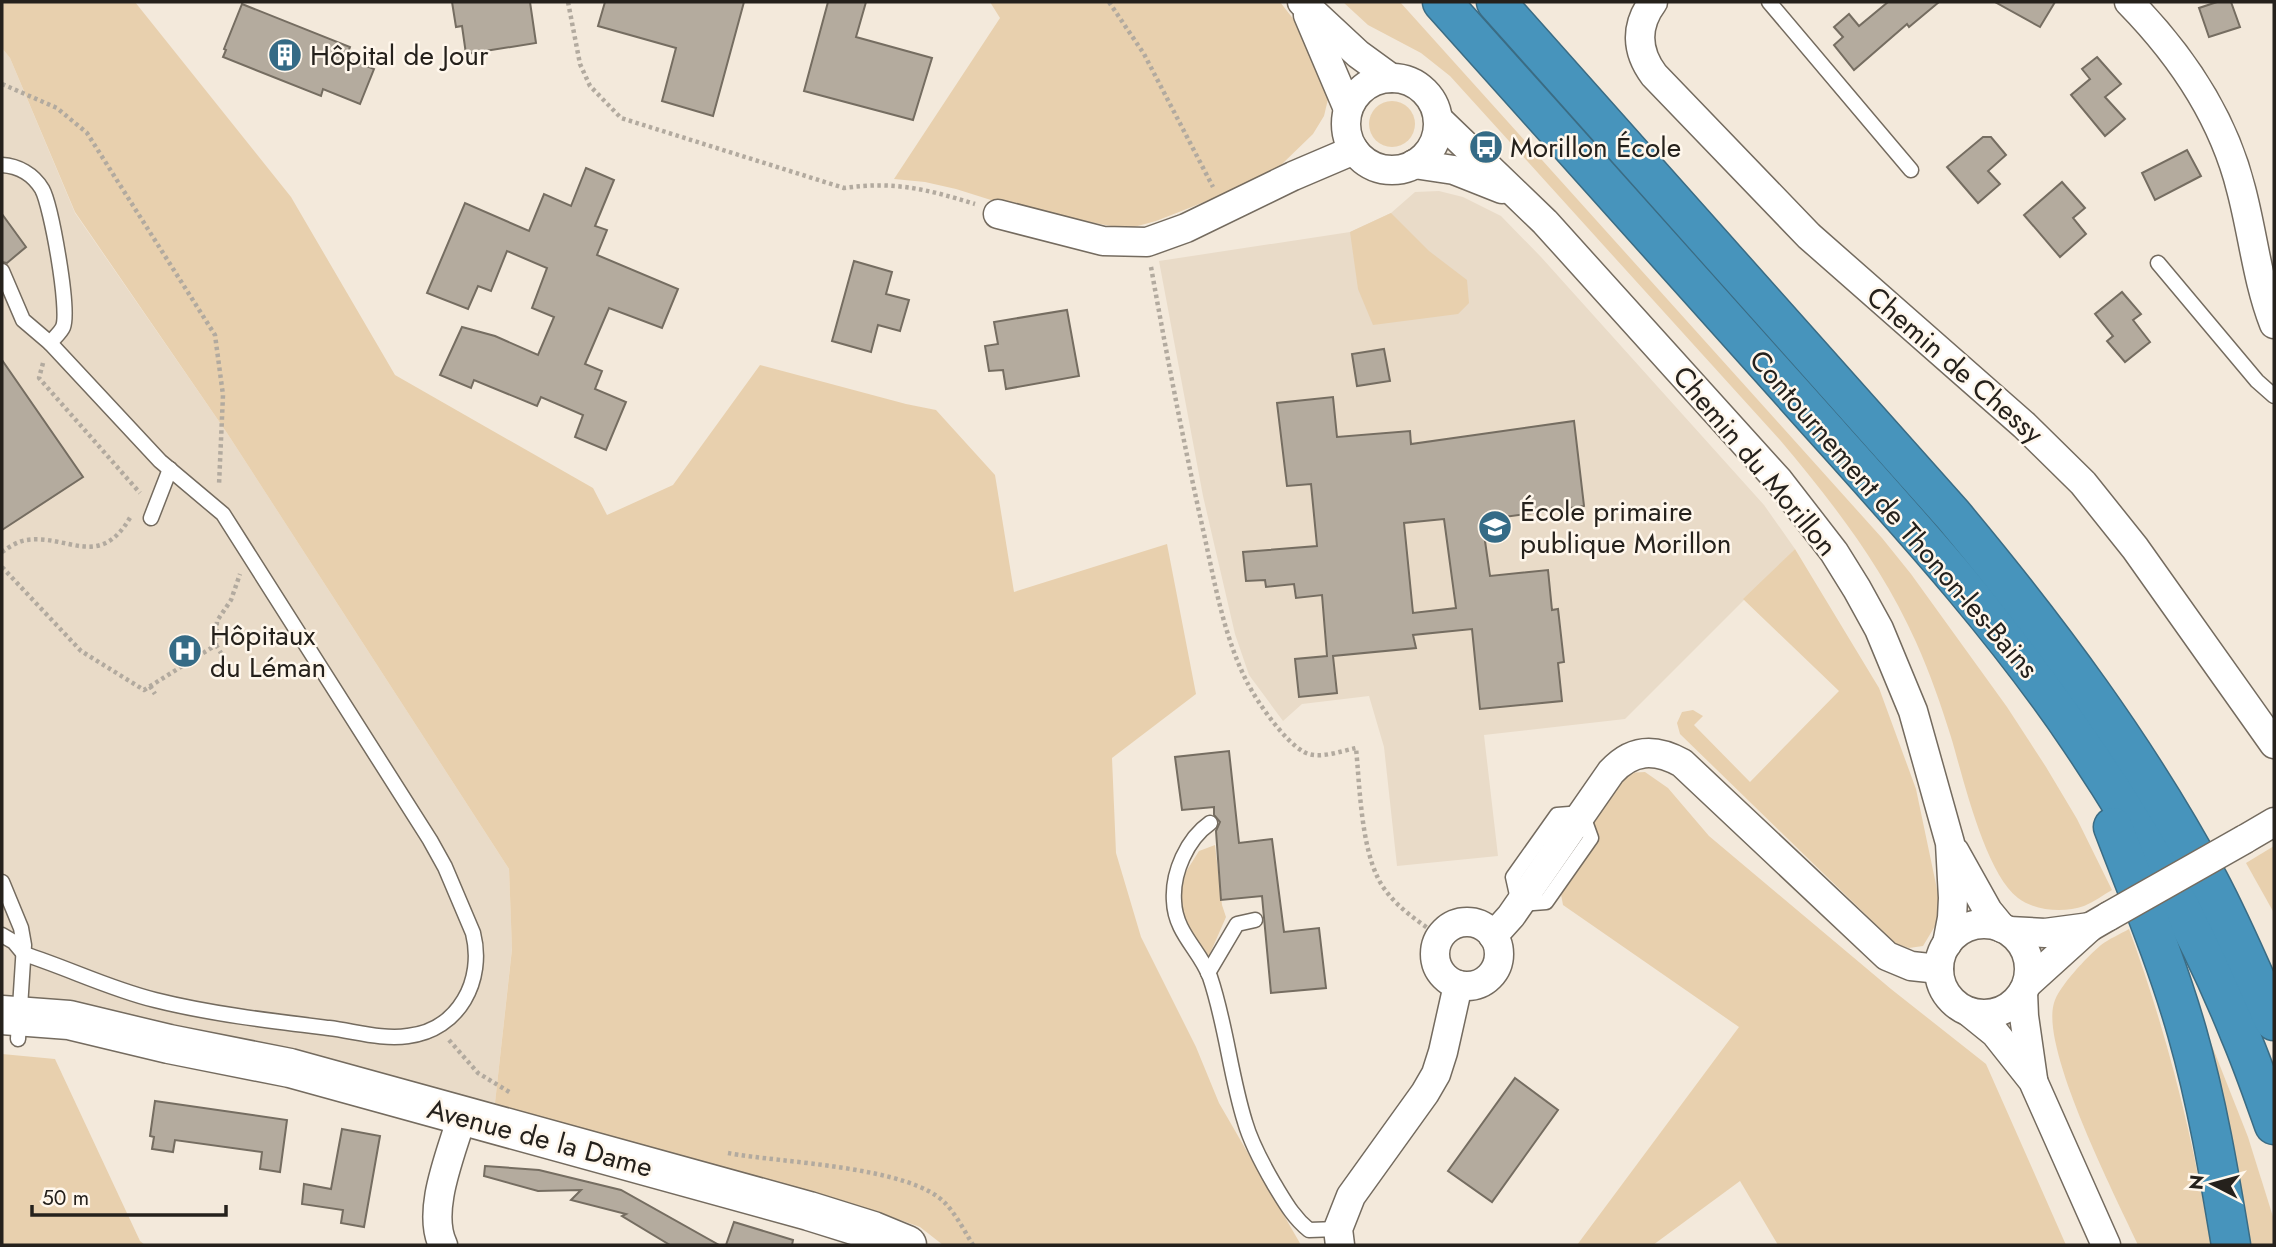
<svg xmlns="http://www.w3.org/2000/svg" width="2276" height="1247" font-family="Jost,sans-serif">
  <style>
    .built { fill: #e9dbc8 }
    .green { fill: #e8d0ae }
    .building { fill: #b4ab9e; stroke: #756d61; stroke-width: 2; fill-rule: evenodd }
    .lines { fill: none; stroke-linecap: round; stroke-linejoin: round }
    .lane-casing { stroke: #746b5f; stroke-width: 17 }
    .street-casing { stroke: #746b5f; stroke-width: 31 }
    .secondary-casing { stroke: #746b5f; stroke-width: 41 }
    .highway-casing { stroke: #3b6c84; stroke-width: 41 }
    .path { stroke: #b2aa9f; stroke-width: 4.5; stroke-dasharray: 3.5 3.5; stroke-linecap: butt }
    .lane { stroke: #fff; stroke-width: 14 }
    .street { stroke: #fff; stroke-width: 28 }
    .secondary { stroke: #fff; stroke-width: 38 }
    .highway { stroke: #4794bc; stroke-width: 38 }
    .street-bridge-casing { stroke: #746b5f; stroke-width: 31; stroke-linecap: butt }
    .street-bridge { stroke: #fff; stroke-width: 28 }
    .labels { text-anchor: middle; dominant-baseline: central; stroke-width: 5; stroke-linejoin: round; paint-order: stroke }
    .poi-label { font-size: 28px; fill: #25211c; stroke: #fff7ec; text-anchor: start }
    .street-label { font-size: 28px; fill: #25211c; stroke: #fff7ec }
  </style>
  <rect width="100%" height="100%" fill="#f3e9db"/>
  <g class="built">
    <path d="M2 48 10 58 75 213 227 433 509 869 512 948 495 1103 157 1022 2 1001Z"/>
    <path d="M1439 191 1463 197 1501 216 1541 257 1764 505 1795 549 1625 719 1484 735 1498 856 1397 866 1384 747 1369 696 1302 704 1283 721 1249 675 1235 634 1203 496 1159 261 1350 232 1391 213 1415 192Z"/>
  </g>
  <g class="green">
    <path d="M2 2H135L291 197 395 375 593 488 607 515 673 485 760 365 906 404 936 410 995 475 1014 592 1167 544 1196 694 1112 758 1116 853 1141 937 1196 1047 1219 1103 1301 1245H943L920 1227 869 1209 626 1146 495 1103 512 949 509 869 227 433 75 212 10 58 2 48Z"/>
    <path d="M990 2H1280L1298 25 1329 95 1324 116 1313 134 1280 166 1240 188 1156 221 1134 227 1111 226 1023 210 956 189 925 182 894 179 1000 18Z"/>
    <path d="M1343 2H1400L1882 538 1911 574 2007 707 2046 767 2077 819 2112 890C2103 895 2094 902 2084 906 2064 913 2035 911 2018 898 1985 873 1963 777 1951 737 1941 705 1930 673 1916 642 1882 566 1833 503 1780 440L1450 76 1421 53 1368 25Z"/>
    <circle cx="1392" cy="124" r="23"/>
    <path d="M1391 213 1429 251 1467 280 1469 303 1458 314 1373 325 1358 289 1350 232Z"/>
    <path d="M1795 549 1879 688 1916 789 1938 894V921L1923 946 1909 948 1896 944 1680 734 1677 723 1682 712 1693 710 1703 716 1694 725 1750 782 1839 691 1743 599Z"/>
    <path d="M1645 772 1668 788 1709 836 1891 989 1986 1064 2066 1245H1778L1740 1181 1653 1245H1577L1739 1027 1563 905 1560 889 1594 837 1595 820 1626 773Z"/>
    <path d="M1215 845 1222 905 1226 917 1209 956 1189 936 1181 913 1182 878 1199 851Z"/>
    <path d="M2274 846V913L2246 863Z"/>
    <path d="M2129 929C2167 1033 2193 1137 2211 1245H2138C2116 1197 2040 1049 2054 1003 2059 986 2087 957 2101 945 2109 939 2120 934 2129 929Z"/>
    <path d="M2192 995 2248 1137 2274 1220V1245H2244Z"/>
    <path d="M2 1054 55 1059 140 1241 145 1245H2Z"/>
  </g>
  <g class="building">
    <path d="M452 2H530L536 43 466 54 462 26 456 27Z"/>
    <path d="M605 2H744L713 116 662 101 676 48 598 26Z"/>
    <path d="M828 2H866L856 37 932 58 913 120 804 91Z"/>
    <path d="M1888 2H1939L1909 27 1907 24 1854 70 1834 45 1843 37 1834 27 1849 14 1859 26Z"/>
    <path d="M1995 2H2055L2040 27Z"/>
    <path d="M2217 2H2231L2240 27 2209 37 2199 8Z"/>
    <path d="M242 4 350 47 346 58 374 69 360 104 323 89 321 96 223 57 226 50 224 49Z"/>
    <path d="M2097 57 2121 84 2105 97 2125 119 2105 136 2071 95 2090 79 2082 69Z"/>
    <path d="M1983 137H1991L2006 155 1988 171 2000 184 1978 203 1947 167Z"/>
    <path d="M2187 150 2201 176 2155 200 2142 173Z"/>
    <path d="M586 168 614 180 595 226 607 230 597 255 678 289 662 328 609 308 585 364 602 371 595 389 626 402 606 450 575 437 583 415 541 397 537 406 474 380 471 388 440 375 462 327 495 336 538 355 554 317 532 308 547 268 507 251 491 291 478 286 468 309 427 293 465 203 529 231 544 194 571 206Z"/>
    <path d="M2062 182 2085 208 2073 218 2086 234 2060 257 2024 215Z"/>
    <path d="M2 214 26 247 7 263 2 262Z"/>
    <path d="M854 261 892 272 886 294 909 300 900 331 878 325 871 352 832 341Z"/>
    <path d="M2122 292 2141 314 2133 320 2150 342 2125 362 2107 341 2113 336 2095 314Z"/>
    <path d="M1067 310 1079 376 1006 389 1003 370 989 371 985 346 998 344 994 322Z"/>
    <path d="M1384 349 1390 381 1357 386 1352 354Z"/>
    <path d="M2 360 83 477 2 530Z"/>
    <path d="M1333 397 1337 437 1410 431 1411 444 1574 421 1584 506 1482 520 1490 576 1548 570 1552 610 1558 609 1564 662 1558 663 1562 701 1480 709 1472 629 1413 635 1416 648 1333 656 1337 693 1299 697 1295 659 1327 656 1322 595 1296 598 1294 584 1266 587 1265 580 1246 581 1243 552 1317 546 1311 484 1287 486 1277 403ZM1444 519 1456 608 1413 613 1404 523Z"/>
    <path d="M1229 751 1239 843 1272 839 1284 932 1319 928 1326 988 1271 993 1262 896 1221 900 1216 831 1220 822 1214 815V807L1182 810 1175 757Z"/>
    <path d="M1515 1078 1558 1110 1492 1202 1448 1171Z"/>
    <path d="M155 1101 287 1120 280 1172 260 1169 262 1152 175 1140 173 1152 152 1149 154 1137 150 1136Z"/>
    <path d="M342 1129 380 1136 364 1227 341 1223 343 1210 302 1204 304 1184 331 1189Z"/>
    <path d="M485 1166 539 1170 621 1190 719 1245H670L622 1216 626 1214 571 1200 581 1190 538 1191 484 1176Z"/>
    <path d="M734 1222 793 1240 792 1245H726Z"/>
  </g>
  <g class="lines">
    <g class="lane-casing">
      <g id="lane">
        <path d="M1769 2 1911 170"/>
        <path d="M2 165C18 166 33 174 42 189 51 205 70 310 63 327 61 332 54 338 50 343L23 320 2 271"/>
        <path d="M2158 263 2257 381 2274 396"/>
        <path d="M151 518 170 469"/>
        <path d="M1582 813 1591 838 1546 902 1519 904 1513 877 1557 815Z"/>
        <path d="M1210 823C1187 839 1172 873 1174 901 1175 933 1200 950 1210 977 1226 1024 1230 1074 1245 1122 1251 1143 1263 1165 1274 1184 1285 1202 1293 1217 1309 1230L1338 1229"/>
        <path d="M2 882 21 928 24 945 18 1039"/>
        <path d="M2 935 14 942 24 954C68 968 110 989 155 1000 211 1014 271 1021 329 1028 354 1031 383 1040 408 1036 459 1030 485 980 473 933L445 867 430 840 223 514 160 461 50 343"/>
        <path d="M1208 973 1237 924 1255 920"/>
      </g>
    </g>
    <g class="street-casing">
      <g id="street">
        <path d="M1302 2 1358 54 1391 78"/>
        <path d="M1653 2C1635 26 1636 51 1654 75L1809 236 2024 425 2083 483 2135 548 2274 744"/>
        <path d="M2129 2C2180 54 2223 117 2241 189 2253 234 2257 280 2274 324"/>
        <path d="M1308 15 1348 109"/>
        <circle cx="1392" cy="124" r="46"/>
        <path d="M1438 119 1545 222 1779 481 1834 552 1857 589 1879 629 1913 711 1950 843 1953 898 1952 918 1947 944"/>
        <path d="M1414 164 1454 170 1502 189"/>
        <path d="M998 214 1103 241 1147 242 1186 228 1293 176 1354 150"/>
        <path d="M2245 839 2274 822"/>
        <path d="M1955 852 1988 911 2002 928"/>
        <circle cx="1467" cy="954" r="32"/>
        <circle cx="1984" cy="969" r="45"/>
        <path d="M2009 931 2045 933 2090 927"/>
        <path d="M1493 936 1511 916 1611 772C1632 749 1655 748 1682 763L1887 956 1911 966 1939 969"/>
        <path d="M2027 984 2090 927 2109 916"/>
        <path d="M2023 992 2024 1016 2033 1079"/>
        <path d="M1969 1012 1995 1033 2033 1081 2106 1245"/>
        <path d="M443 1245C426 1210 452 1152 462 1116"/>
        <path d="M1340 1245 1338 1229 1351 1196 1425 1093 1436 1074 1443 1052 1458 985"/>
      </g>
    </g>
    <g class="secondary-casing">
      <path id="secondary" d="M2 1015 69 1020 169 1044 290 1068 809 1211 873 1231 907 1245"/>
    </g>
    <g class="highway-casing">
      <g id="highway">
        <path d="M1442 2C1560 133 1678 265 1796 397 1895 508 1997 617 2080 740 2140 829 2199 932 2239 1032 2252 1062 2263 1094 2274 1125"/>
        <path d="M1496 2 1953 515C2049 630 2138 749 2209 881 2233 926 2253 974 2274 1021"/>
        <path d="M2113 827C2139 895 2167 962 2187 1032 2207 1102 2219 1173 2231 1245"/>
      </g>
    </g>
    <g class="path">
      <path d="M568 2 580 64 590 86 621 118 844 188C895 181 926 189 975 204"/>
      <path d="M1109 2 1144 54 1213 187"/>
      <path d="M2 84 57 108 87 133 215 335 223 395 219 485"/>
      <path d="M1151 267C1167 357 1184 445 1204 534 1215 584 1224 637 1247 682 1257 702 1285 742 1304 752 1318 760 1341 751 1356 748 1360 788 1361 860 1386 891 1400 910 1421 923 1440 937"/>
      <path d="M43 363 39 378 140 493"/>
      <path d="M2 552C9 547 18 541 27 540 68 534 100 571 131 516"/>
      <path d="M2 567 81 651 144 690 216 645 217 621 231 600 240 574"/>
      <path d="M216 645 221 653"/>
      <path d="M150 686 155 694"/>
      <path d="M449 1040 478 1073 511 1093"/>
      <path d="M728 1153C781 1163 912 1166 946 1204 957 1216 965 1232 973 1245"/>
    </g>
    <use href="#lane" class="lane"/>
    <use href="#street" class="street"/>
    <use href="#secondary" class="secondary"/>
    <use href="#highway" class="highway"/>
    <g class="street-bridge-casing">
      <path id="street-bridge" d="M2109 916 2245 839"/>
    </g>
    <use href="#street-bridge" class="street-bridge"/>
  </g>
  <defs>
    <g id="building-disc" transform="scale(1.75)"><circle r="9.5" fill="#356b86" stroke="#fff7ec"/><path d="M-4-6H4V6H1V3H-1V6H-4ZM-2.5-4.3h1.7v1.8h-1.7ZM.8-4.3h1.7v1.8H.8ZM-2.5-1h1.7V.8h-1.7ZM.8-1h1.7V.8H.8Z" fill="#fff"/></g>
    <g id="bus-disc" transform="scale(1.75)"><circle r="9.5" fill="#356b86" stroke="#fff7ec"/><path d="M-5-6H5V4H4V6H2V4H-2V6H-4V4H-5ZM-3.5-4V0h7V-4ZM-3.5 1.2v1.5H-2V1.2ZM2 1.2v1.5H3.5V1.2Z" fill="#fff"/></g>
    <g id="school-disc" transform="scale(1.75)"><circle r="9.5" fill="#356b86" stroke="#fff7ec"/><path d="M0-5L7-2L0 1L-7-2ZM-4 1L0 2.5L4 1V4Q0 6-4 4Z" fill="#fff"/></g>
    <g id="hospital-disc" transform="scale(1.75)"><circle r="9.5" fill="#356b86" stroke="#fff7ec"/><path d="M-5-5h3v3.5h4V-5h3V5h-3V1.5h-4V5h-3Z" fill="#fff"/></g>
  </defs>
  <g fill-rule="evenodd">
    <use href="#building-disc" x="285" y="55"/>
    <use href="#bus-disc" x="1486" y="147"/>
    <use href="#school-disc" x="1495" y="527"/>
    <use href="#hospital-disc" x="185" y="651"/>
  </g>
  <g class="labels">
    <g class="poi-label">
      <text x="310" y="55">Hôpital de Jour</text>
      <text x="1510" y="147">Morillon École</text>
      <text x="1520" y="511">École primaire<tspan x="1520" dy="32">publique Morillon</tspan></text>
      <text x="210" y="635">Hôpitaux<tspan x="210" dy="32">du Léman</tspan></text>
    </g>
    <g class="street-label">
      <text transform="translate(1955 365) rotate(41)">Chemin de Chessy</text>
      <text transform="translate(1755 461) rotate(50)">Chemin du Morillon</text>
      <text transform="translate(1894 514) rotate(49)">Contournement de Thonon-les-Bains</text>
      <text transform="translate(540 1138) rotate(15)">Avenue de la Dame</text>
    </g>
  </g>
  <rect width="2276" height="1247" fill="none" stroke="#25211c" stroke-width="7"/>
  <g transform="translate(2213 1184) rotate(276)" stroke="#fff7ec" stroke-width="5" paint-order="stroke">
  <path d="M0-5L12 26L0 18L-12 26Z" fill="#25211c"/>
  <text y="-10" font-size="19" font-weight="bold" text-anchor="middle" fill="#25211c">N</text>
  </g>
  <path d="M32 1205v10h194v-10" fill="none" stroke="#25211c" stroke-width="3.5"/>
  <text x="42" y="1205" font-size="21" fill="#25211c" stroke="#fff7ec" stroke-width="5" paint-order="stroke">50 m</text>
</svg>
